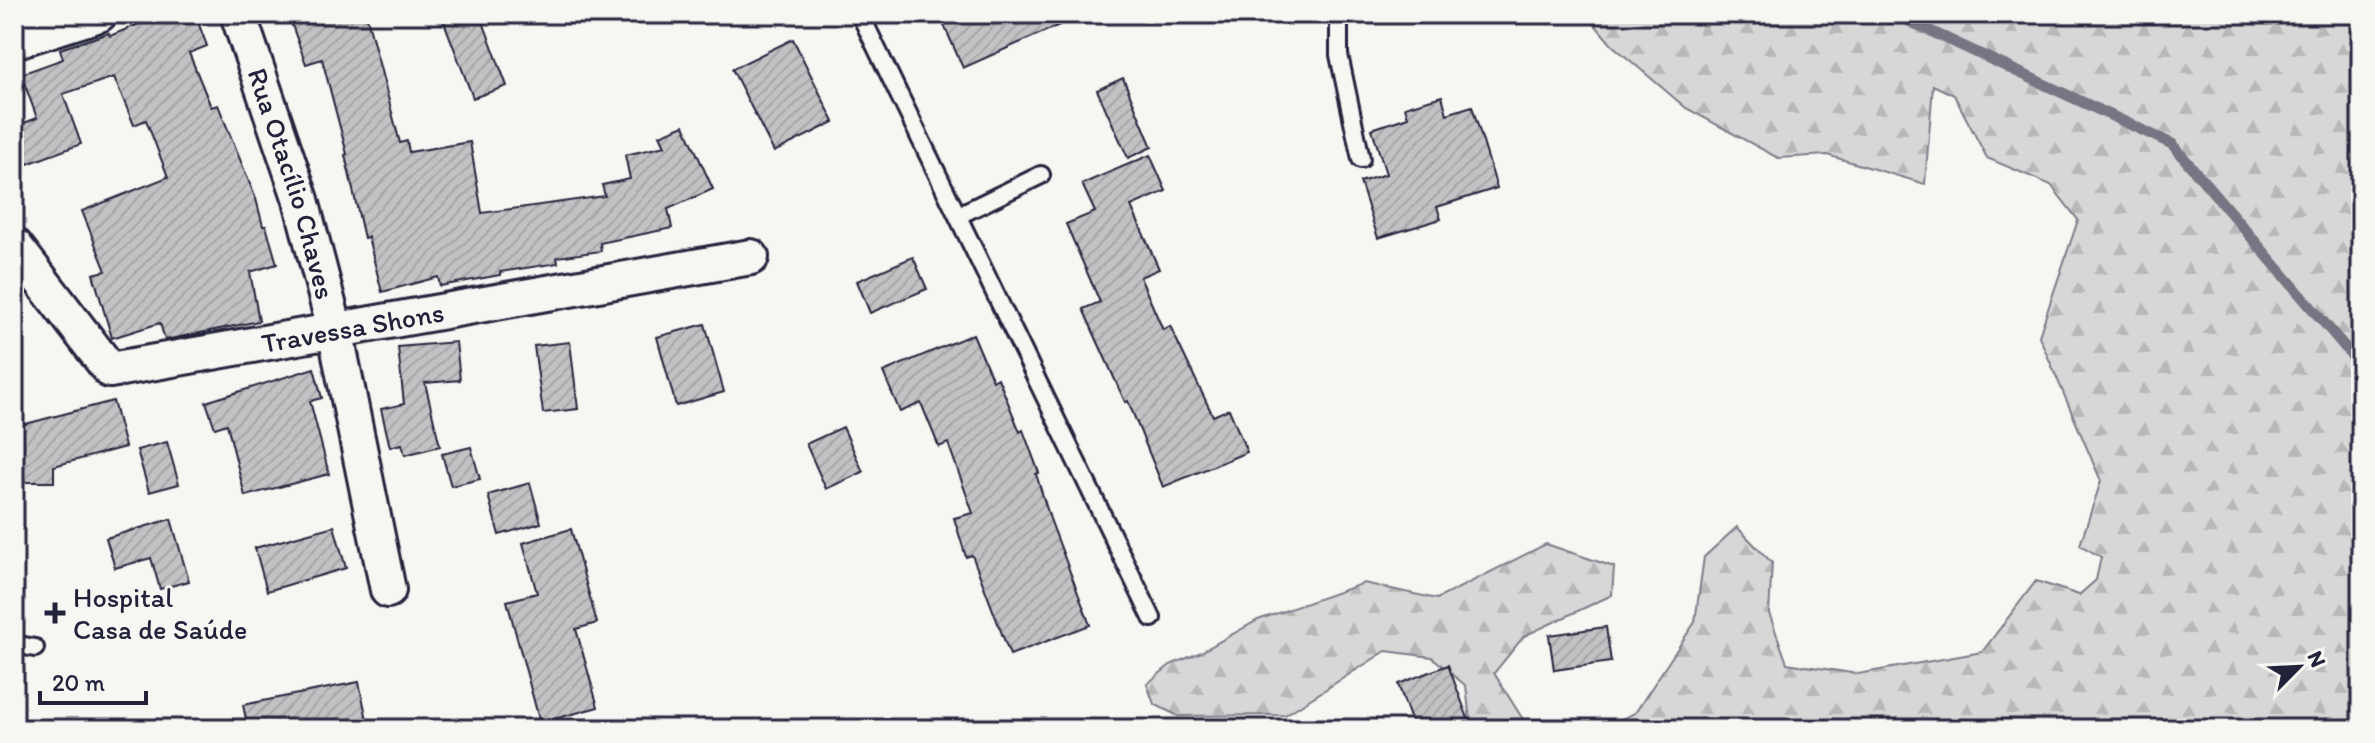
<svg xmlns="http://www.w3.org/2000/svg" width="2375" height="743" font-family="Itim,sans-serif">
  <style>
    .forest { fill: url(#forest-firs); stroke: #7c7c89; stroke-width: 2 }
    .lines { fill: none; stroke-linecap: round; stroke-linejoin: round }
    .stream { stroke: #757583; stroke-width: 11 }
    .building { fill: url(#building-hatch); stroke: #22223b; stroke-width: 2 }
    .lane-casing { stroke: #22223b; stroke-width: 22 }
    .street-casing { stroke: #22223b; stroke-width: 40 }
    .lane { stroke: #f6f6f2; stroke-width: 16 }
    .street { stroke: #f6f6f2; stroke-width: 34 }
    .poi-dot { fill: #22223b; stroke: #f6f6f2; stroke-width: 3 }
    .labels { text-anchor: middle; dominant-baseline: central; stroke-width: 6; stroke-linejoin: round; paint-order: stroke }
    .street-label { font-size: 28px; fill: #22223b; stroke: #f6f6f2 }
    .poi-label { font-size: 28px; fill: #22223b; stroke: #f6f6f2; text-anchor: start }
  </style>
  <defs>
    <pattern id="forest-firs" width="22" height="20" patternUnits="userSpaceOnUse" patternTransform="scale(2)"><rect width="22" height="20" fill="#d7d7d7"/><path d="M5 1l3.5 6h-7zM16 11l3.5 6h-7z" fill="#b8b8b9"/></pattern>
    <pattern id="building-hatch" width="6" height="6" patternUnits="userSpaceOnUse" patternTransform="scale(2)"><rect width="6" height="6" fill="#c2c2c4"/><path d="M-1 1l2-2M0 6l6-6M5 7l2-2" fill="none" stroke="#a6a6a9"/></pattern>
  </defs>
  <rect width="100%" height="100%" fill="#f6f6f2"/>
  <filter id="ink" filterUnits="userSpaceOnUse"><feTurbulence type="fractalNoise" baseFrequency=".0125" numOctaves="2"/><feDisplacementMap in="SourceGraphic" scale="16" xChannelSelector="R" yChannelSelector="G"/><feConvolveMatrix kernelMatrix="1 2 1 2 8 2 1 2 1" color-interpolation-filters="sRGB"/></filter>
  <g filter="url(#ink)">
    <g class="forest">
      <path d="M1586 14H2361V729H1599L1635 713 1695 622 1704 557 1737 527 1772 563 1769 613 1787 663 1858 674 1982 652 2036 581 2079 595 2096 580 2101 557 2080 545 2101 481 2039 336 2078 220 2051 185 1987 158 1954 95 1933 85 1925 184 1827 155 1778 158 1686 108 1612 45Z"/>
      <path d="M1546 544 1614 567 1612 595 1524 636 1494 673 1529 729H1471L1466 686 1432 657 1386 651 1285 715 1178 716 1154 704 1147 684 1170 665 1199 653 1258 620 1364 583 1437 599Z"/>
    </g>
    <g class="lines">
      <path class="stream" d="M1894 14 2172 144 2361 366"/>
    </g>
    <g class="building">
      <path d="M163 14H195L207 46 189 53 211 107 218 105 256 199 263 226H266L277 264 250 272 259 321 165 340 160 323 112 338 93 274 106 271 82 211 168 177 146 120 134 125 114 77 63 94 81 144 14 169V127L37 118 21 74 63 59 60 49 109 33 110 36Z"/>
      <path d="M288 14H366L400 143 407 141 409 152 470 142 482 213 605 196 602 185 630 179 625 155 665 146 660 135 684 125 713 189 668 209 672 228 600 243 601 251 557 257 558 263 500 272V275L440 286 438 277 382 292 368 237 364 238 345 155 347 154 322 59 306 64Z"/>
      <path d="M441 14H480L507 86 473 98Z"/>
      <path d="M939 14H1084L963 68Z"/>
      <path d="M793 39 834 122 774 152 732 69Z"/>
      <path d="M1123 78 1152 147 1128 158 1097 90Z"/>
      <path d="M1442 96 1447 114 1472 106 1497 188 1437 207 1441 219 1378 238 1360 182 1386 174 1372 129 1408 117 1405 107Z"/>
      <path d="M1150 155 1166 191 1131 206 1159 269 1140 277 1163 330 1170 326 1213 416 1229 409 1247 452 1163 487 1128 401 1125 402 1083 309 1100 302 1066 224 1095 212 1082 184Z"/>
      <path d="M913 257 927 289 870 313 857 281Z"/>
      <path d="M705 324 724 392 676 406 657 337Z"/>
      <path d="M973 334 993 381 998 378 1020 432 1023 430 1039 473 1036 474 1050 519 1090 625 1010 655 972 555 966 557 954 518 973 513 948 443 939 447 921 403 900 412 883 372Z"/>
      <path d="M456 342 460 380 425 383 440 446 405 455 402 444 390 447 381 409 404 404 398 347Z"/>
      <path d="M570 342 578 409 543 413 534 346Z"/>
      <path d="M314 368 322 398 310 401 329 474 245 496 227 424 215 428 206 402Z"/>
      <path d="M113 401 125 447 54 466V482H14V427Z"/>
      <path d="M843 427 863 472 826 489 806 444Z"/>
      <path d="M167 442 179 484 149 492 137 450Z"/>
      <path d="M471 447 480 479 451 486 442 454Z"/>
      <path d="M530 483 541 523 499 535 488 495Z"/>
      <path d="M171 519 189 581 160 589 151 558 115 568 106 538Z"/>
      <path d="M334 526 346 568 267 591 255 548Z"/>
      <path d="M571 529 597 623 576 629 598 707 540 723 507 601 537 593 523 543Z"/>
      <path d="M1606 627 1611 662 1554 670 1549 635Z"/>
      <path d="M1448 665 1472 729H1414L1398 684Z"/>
      <path d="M359 682 369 729H248L243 705Z"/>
    </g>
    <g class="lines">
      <g class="lane-casing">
        <g id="lane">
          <path d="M860 14 1152 618"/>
          <path d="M1339 14V55L1361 159"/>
          <path d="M959 215 1041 175"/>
          <path d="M14 644 35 648"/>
        </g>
      </g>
      <g class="street-casing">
        <g id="street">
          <path id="s1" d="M238 14 301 200 335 330 388 590"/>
          <path d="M14 41 99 14"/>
          <path id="s2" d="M14 245 110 370 751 257"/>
        </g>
      </g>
      <use href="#lane" class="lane"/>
      <use href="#street" class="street"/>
    </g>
  </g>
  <path class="poi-dot" d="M51 601h8v8h8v8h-8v8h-8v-8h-8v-8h8z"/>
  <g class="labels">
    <g class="street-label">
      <text stroke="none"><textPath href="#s1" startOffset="178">Rua Otacílio Chaves</textPath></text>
      <text stroke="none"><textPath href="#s2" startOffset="404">Travessa Shons</textPath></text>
    </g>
    <g class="poi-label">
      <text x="73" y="597">Hospital<tspan x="73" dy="32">Casa de Saúde</tspan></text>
    </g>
  </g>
  <rect width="2375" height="743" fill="none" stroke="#f6f6f2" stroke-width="48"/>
  <rect x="24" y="24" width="2327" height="695" fill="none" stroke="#22223b" stroke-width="3" filter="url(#ink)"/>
  <g transform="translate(2299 667) rotate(66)" stroke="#f6f6f2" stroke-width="6" paint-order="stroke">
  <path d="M0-6L14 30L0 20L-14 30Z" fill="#22223b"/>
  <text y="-12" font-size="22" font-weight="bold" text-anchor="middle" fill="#22223b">N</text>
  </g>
  <path d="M40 691v12h106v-12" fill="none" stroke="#22223b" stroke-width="4"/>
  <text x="52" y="691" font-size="24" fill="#22223b" stroke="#f6f6f2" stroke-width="6" paint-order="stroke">20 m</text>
</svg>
